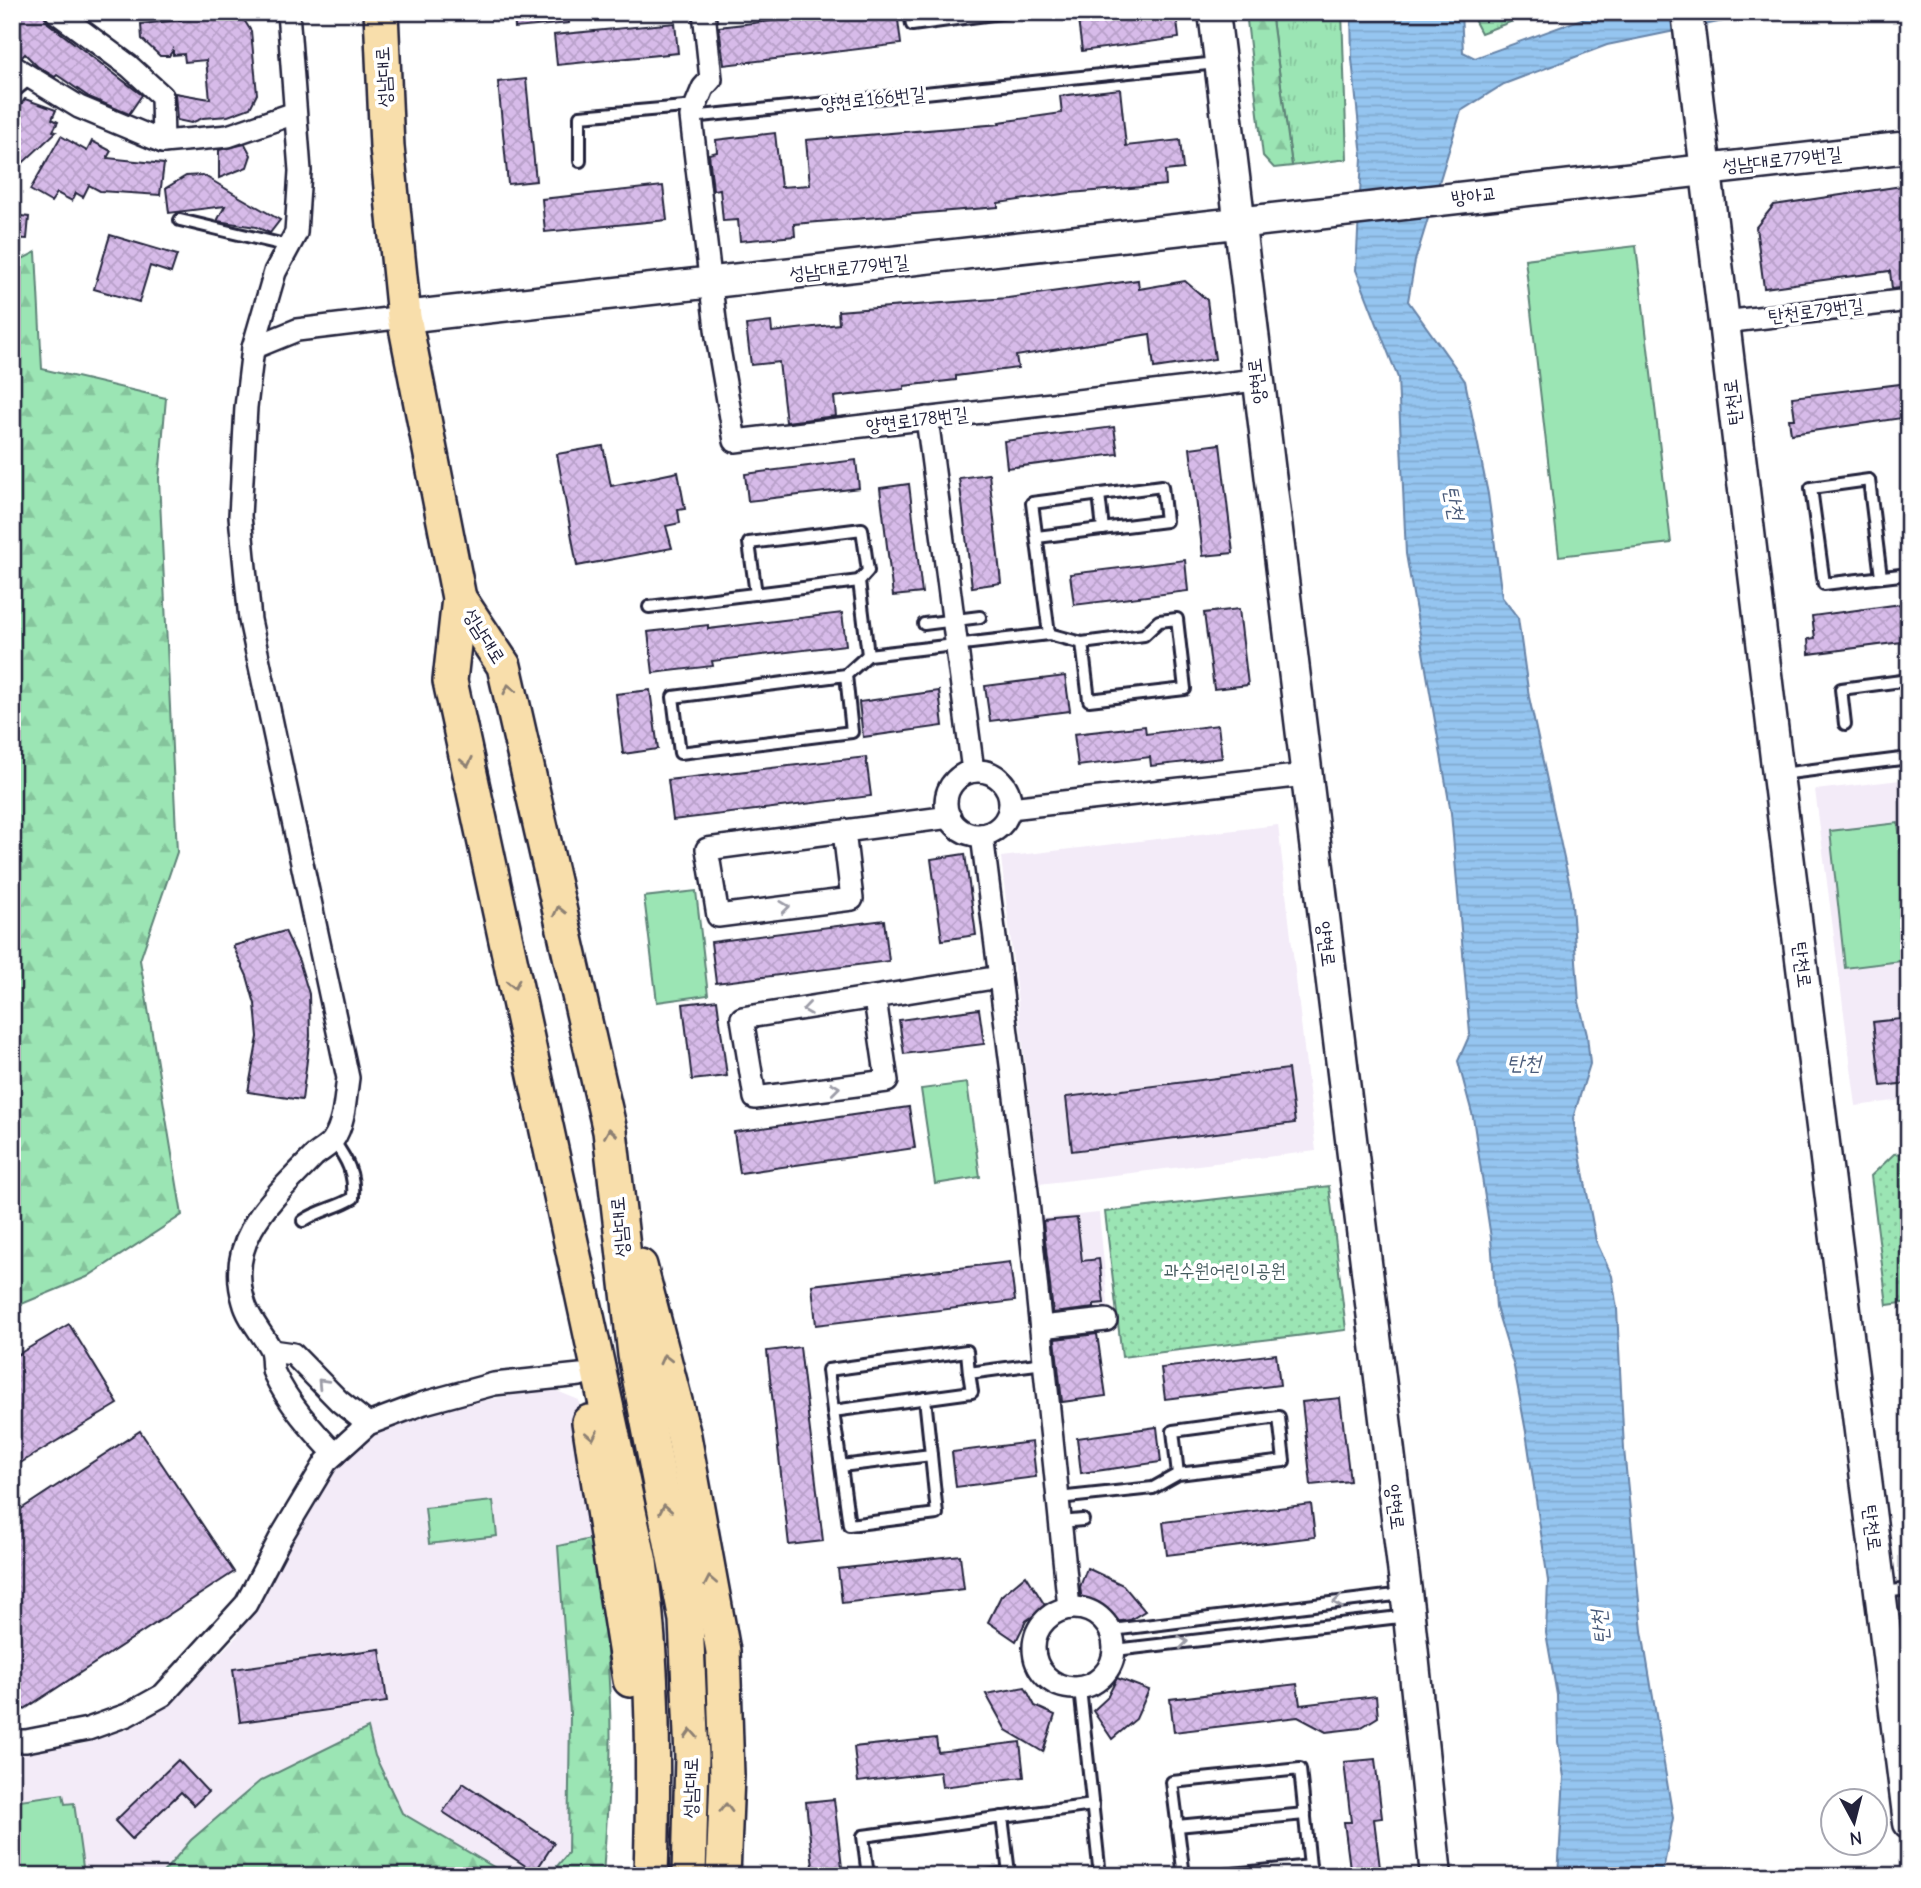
<svg xmlns="http://www.w3.org/2000/svg" width="1921" height="1888" font-family="'Comic Neue','Poor Story',sans-serif">
  <style>
    .built { fill: #f3ebf8 }
    .grass { fill: url(#grass-tufts); stroke: #5e8478; stroke-width: 2 }
    .forest { fill: url(#forest-firs); stroke: #5e8478; stroke-width: 2 }
    .park { fill: url(#park-dots); stroke: #5e8478; stroke-width: 2 }
    .garden { fill: #9be5b4; stroke: #5e8478; stroke-width: 2 }
    .water { fill: url(#water-rules); stroke: #6784a8; stroke-width: 2 }
    .building { fill: url(#building-cross-hatch); stroke: #22223b; stroke-width: 2 }
    .lines { fill: none; stroke-linecap: round; stroke-linejoin: round }
    .lane-casing { stroke: #22223b; stroke-width: 16 }
    .street-casing { stroke: #22223b; stroke-width: 26 }
    .secondary-casing { stroke: #22223b; stroke-width: 35 }
    .primary-casing { stroke: #22223b; stroke-width: 38 }
    .lane { stroke: #fff; stroke-width: 10 }
    .street { stroke: #fff; stroke-width: 21 }
    .secondary { stroke: #fff; stroke-width: 30 }
    .primary { stroke: #f8deab; stroke-width: 33 }
    .oneway { stroke: #8d8073 }
    .oneway2 { stroke: #9c9ca7 }
    .labels { text-anchor: middle; dominant-baseline: central; stroke-width: 7; stroke-linejoin: round; paint-order: stroke }
    .street-label { font-size: 19px; fill: #22223b; stroke: #fff }
    .park-label { font-size: 19px; fill: #465c5f; stroke: #fff }
    .water-label { font-size: 21px; font-style: italic; fill: #4a5b7a; stroke: #fff }
  </style>
  <defs>
    <pattern id="grass-tufts" width="24" height="20" patternUnits="userSpaceOnUse" patternTransform="scale(1.75)"><rect width="24" height="20" fill="#9be5b4"/><path d="M3 7l-1-3M5 7V3M7 7l1-3M15 17l-1-3M17 17v-4M19 17l1-3" fill="none" stroke="#85c49c"/></pattern>
    <pattern id="forest-firs" width="22" height="20" patternUnits="userSpaceOnUse" patternTransform="scale(1.75)"><rect width="22" height="20" fill="#9be5b4"/><path d="M5 1l3.5 6h-7zM16 11l3.5 6h-7z" fill="#85c49c"/></pattern>
    <pattern id="park-dots" width="8" height="8" patternUnits="userSpaceOnUse" patternTransform="scale(1.75)"><rect width="8" height="8" fill="#9be5b4"/><path d="M2 2h.1M6 6h.1" fill="none" stroke="#85c49c" stroke-width="1.8" stroke-linecap="round"/></pattern>
    <pattern id="water-rules" width="6" height="5" patternUnits="userSpaceOnUse" patternTransform="scale(1.75)"><rect width="6" height="5" fill="#95c5f0"/><path d="M0 2.5h6" fill="none" stroke="#80a9cf"/></pattern>
    <pattern id="building-cross-hatch" width="8" height="8" patternUnits="userSpaceOnUse" patternTransform="scale(1.75)"><rect width="8" height="8" fill="#d7bbe9"/><path d="M0 0l8 8M0 8l8-8" fill="none" stroke="#b8a0c9"/></pattern>
  </defs>
  <rect width="100%" height="100%" fill="#fff"/>
  <filter id="ink" filterUnits="userSpaceOnUse"><feTurbulence type="fractalNoise" baseFrequency=".0143" numOctaves="2"/><feDisplacementMap in="SourceGraphic" scale="14" xChannelSelector="R" yChannelSelector="G"/><feConvolveMatrix kernelMatrix="1 2 1 2 8 2 1 2 1" color-interpolation-filters="sRGB"/></filter>
  <g filter="url(#ink)">
    <g class="built">
      <path d="M1909 779V1099L1856 1106 1815 790Z"/>
      <path d="M1278 825 1316 1151 1039 1184 1001 857Z"/>
      <path d="M1099 1213 1109 1314 1045 1321 1035 1219Z"/>
      <path d="M552 1389 579 1400 595 1538 558 1547 570 1713 568 1853 549 1876H509L402 1813 375 1756 368 1729 260 1781 191 1840 160 1876H12V1751L80 1745 126 1730 171 1704 238 1635 336 1465 375 1432 443 1407Z"/>
    </g>
    <g class="grass">
      <path d="M1271 12H1342L1347 159 1292 166Z"/>
      <path d="M1470 12H1537L1481 33Z"/>
    </g>
    <g class="forest">
      <path d="M1246 12H1271L1292 166 1274 168 1263 156Z"/>
      <path d="M36 252 42 369 166 398 159 479 177 852 140 960 182 1215 87 1277 12 1308V264Z"/>
      <path d="M595 1538C605 1613 613 1692 610 1768 608 1804 605 1840 603 1876H549L568 1853 570 1713 558 1546Z"/>
      <path d="M368 1728 375 1756 402 1813 509 1876H160L191 1840 260 1781Z"/>
    </g>
    <g class="park">
      <path d="M1909 1152V1302L1887 1305 1871 1176 1894 1154Z"/>
      <path d="M1329 1186 1346 1330 1122 1357 1105 1212Z"/>
    </g>
    <g class="garden">
      <path d="M1636 246 1671 543 1559 556 1525 259Z"/>
      <path d="M1898 823 1909 915V960L1845 968 1830 831Z"/>
      <path d="M696 891 708 995 657 1002 644 897Z"/>
      <path d="M967 1083 980 1177 935 1184 921 1089Z"/>
      <path d="M493 1501 497 1536 429 1544 425 1508Z"/>
      <path d="M63 1794 65 1804 74 1803 84 1874 12 1876V1801Z"/>
    </g>
    <path class="water" d="M1351 12H1461L1463 52 1475 58 1601 12H1767L1607 45 1504 84 1461 111 1415 261 1408 301 1465 381 1488 494 1502 597 1518 618 1529 697 1571 891 1579 1002 1587 1035 1590 1064 1573 1118 1596 1241 1612 1276 1617 1309 1624 1449 1642 1631 1673 1818 1662 1876H1558L1564 1777 1558 1742 1557 1695 1546 1633 1548 1581 1526 1432 1514 1367 1496 1307 1491 1238 1473 1117 1458 1061 1470 1034 1451 813 1406 554 1398 378 1356 270 1362 157 1352 59Z"/>
    <g class="building">
      <path d="M25 12H43L48 23 142 95 129 114 89 97 57 75 55 77 37 66 25 54 22 57 12 53V25Z"/>
      <path d="M180 12H239L251 31 257 94 250 108 228 116 203 118 191 123 177 120 175 93 210 99 206 60 185 62 184 54 173 55V50L169 56H160L142 39 141 24 181 20Z"/>
      <path d="M514 12H569V23L515 28Z"/>
      <path d="M848 12H897L901 44 724 65 719 27Z"/>
      <path d="M1126 12H1176L1179 38 1082 51 1078 20Z"/>
      <path d="M675 23 678 53 557 65 554 35Z"/>
      <path d="M526 79 536 181 508 184 498 82Z"/>
      <path d="M1120 89 1126 146 1180 140 1183 169 1165 171 1166 185 1070 193 998 203V207L794 224 795 236 740 241 738 220 723 221 720 189 713 190 709 154 717 152 716 140 775 133 781 187 810 185 806 140 1000 124 999 122 1062 113 1060 96Z"/>
      <path d="M25 99 56 110 52 119 58 122 53 131 56 132 12 173V116Z"/>
      <path d="M61 136 87 151 92 141 111 151 107 158 164 164 160 195 100 191 89 185 83 197 76 193 72 201 57 193 51 202 30 190Z"/>
      <path d="M245 144 251 155 247 167 219 178V150Z"/>
      <path d="M203 175 233 193 280 220 270 233 256 227 217 221 225 206 169 213 166 188 186 176Z"/>
      <path d="M1909 185V287L1892 289 1890 271 1764 288 1756 227 1774 205Z"/>
      <path d="M663 186 667 220 545 232 542 199Z"/>
      <path d="M12 215 29 217 27 239 12 238Z"/>
      <path d="M110 235 177 255 171 273 150 266 139 302 94 289Z"/>
      <path d="M1138 280 1139 289 1185 281 1207 300 1215 359 1154 368 1150 334 1016 356 1018 368 956 376V380L904 386V389L834 397 836 416 786 422 779 362 751 365 746 325 771 322 772 332 839 324 838 311 1008 298Z"/>
      <path d="M1909 383V417L1791 434 1789 419H1795L1792 397Z"/>
      <path d="M1114 427 1118 454 1007 468 1004 441Z"/>
      <path d="M1220 444 1233 553 1203 556 1190 448Z"/>
      <path d="M603 446 611 486 678 472 685 509 678 510 680 523 666 526 672 548 577 566 557 454Z"/>
      <path d="M856 460 859 488 748 501 745 474Z"/>
      <path d="M989 474 1001 583 972 587 959 478Z"/>
      <path d="M909 484 922 593 893 596 880 488Z"/>
      <path d="M1185 560 1188 591 1074 605 1070 574Z"/>
      <path d="M1909 603V641L1809 654 1808 639 1815 638 1812 616Z"/>
      <path d="M1239 609 1248 685 1214 689 1204 613Z"/>
      <path d="M842 613 846 645 712 661 713 666 653 673 648 632 708 625V629Z"/>
      <path d="M1065 676 1070 711 990 721 985 686Z"/>
      <path d="M650 690 658 749 623 754 616 694Z"/>
      <path d="M939 691 943 726 863 737 859 702Z"/>
      <path d="M1218 725 1222 758 1151 766 1150 757 1078 766 1074 734 1145 726 1146 734Z"/>
      <path d="M866 757 871 796 673 820 668 780Z"/>
      <path d="M965 854 976 935 942 940 931 859Z"/>
      <path d="M884 920 889 961 716 983 711 942Z"/>
      <path d="M285 931 299 961 309 994 310 1036 302 1100 248 1092 258 1037 255 1004 247 976 233 946Z"/>
      <path d="M717 1000 727 1076 692 1080 683 1004Z"/>
      <path d="M979 1009 984 1044 904 1054 899 1020Z"/>
      <path d="M1909 1018V1083L1881 1086 1873 1022Z"/>
      <path d="M1288 1069 1295 1123 1072 1151 1066 1097Z"/>
      <path d="M909 1107 915 1148 740 1173 734 1132Z"/>
      <path d="M1077 1218 1082 1261 1099 1259 1104 1303 1094 1304V1308L1053 1313 1043 1221Z"/>
      <path d="M1010 1262 1015 1301 816 1325 812 1285Z"/>
      <path d="M69 1324 118 1404 12 1468V1358Z"/>
      <path d="M1097 1334 1106 1396 1062 1402 1055 1339Z"/>
      <path d="M800 1347 823 1541 789 1545 767 1351Z"/>
      <path d="M1276 1354 1280 1385 1165 1399 1161 1368Z"/>
      <path d="M1340 1398 1350 1481 1311 1485 1302 1402Z"/>
      <path d="M1157 1427 1161 1462 1081 1473 1077 1438Z"/>
      <path d="M140 1431 234 1572 20 1712 12 1700V1515Z"/>
      <path d="M1032 1442 1036 1477 956 1487 952 1452Z"/>
      <path d="M1311 1504 1315 1537 1167 1555 1163 1522Z"/>
      <path d="M960 1555 964 1589 842 1603 838 1569Z"/>
      <path d="M1087 1568 1123 1585 1145 1611 1130 1620 1113 1622 1104 1611 1082 1601 1080 1587Z"/>
      <path d="M1026 1575 1046 1607 1026 1621 1016 1641 988 1622 1001 1596Z"/>
      <path d="M380 1649 387 1702 240 1722 233 1669Z"/>
      <path d="M1117 1678 1149 1690 1136 1719 1112 1739 1093 1711 1107 1698Z"/>
      <path d="M1297 1684 1300 1705 1376 1696 1378 1717 1360 1728 1326 1732 1298 1717 1174 1732 1170 1699Z"/>
      <path d="M1025 1687 1035 1706 1055 1715 1043 1752 1006 1730 986 1694Z"/>
      <path d="M936 1738 938 1752 1020 1742 1024 1777 942 1787 940 1772 858 1782 854 1747Z"/>
      <path d="M1375 1759 1382 1818 1374 1819 1381 1876H1351L1344 1822H1351L1344 1762Z"/>
      <path d="M178 1760 208 1792 194 1805 181 1792 132 1839 115 1821Z"/>
      <path d="M463 1783 554 1843 535 1872 443 1812Z"/>
      <path d="M834 1799 843 1876H814L806 1802Z"/>
    </g>
    <g class="lines">
      <g class="lane-casing">
        <g id="lane">
          <path d="M910 12 912 25 1008 12"/>
          <path d="M12 93 32 77"/>
          <path d="M691 117 1217 63"/>
          <path d="M580 161V116L696 106"/>
          <path d="M180 220 289 246"/>
          <path d="M1099 494 1103 529"/>
          <path d="M1037 537 1166 521 1162 486 1032 503 1049 634"/>
          <path d="M1881 577 1869 480 1811 488 1824 584 1909 574"/>
          <path d="M756 594 749 543 862 529 868 571 859 581 868 655"/>
          <path d="M649 607 859 581"/>
          <path d="M924 624 980 617"/>
          <path d="M846 675 852 732 680 753 673 697 846 675 868 655 1049 634 1082 643 1089 700 1185 689 1177 619 1159 621 1144 635 1082 643"/>
          <path d="M1845 724 1841 689 1909 680"/>
          <path d="M1781 774 1909 758"/>
          <path d="M303 1221C319 1210 337 1208 353 1198 355 1173 347 1160 333 1140"/>
          <path d="M969 1373 967 1351 828 1370 833 1411 972 1392 969 1373 1044 1363"/>
          <path d="M833 1411 841 1466 931 1455 925 1398"/>
          <path d="M841 1466 849 1525 937 1514 931 1455"/>
          <path d="M1058 1498 1153 1488 1178 1474 1284 1461 1279 1417 1173 1431 1178 1474"/>
          <path d="M1060 1522 1083 1520"/>
          <path d="M1883 1592 1909 1589"/>
          <path d="M1112 1630 1403 1594"/>
          <path d="M1115 1650 1408 1616"/>
          <path d="M1080 1688 1100 1876"/>
          <path d="M1177 1826 1305 1814"/>
          <path d="M868 1876 863 1836 1093 1805"/>
          <path d="M986 1876 1009 1873 1002 1817"/>
          <path d="M1184 1876 1172 1782 1300 1769 1311 1876"/>
          <path d="M1213 1876 1310 1866"/>
        </g>
      </g>
      <g class="street-casing">
        <g id="street">
          <path d="M56 12 129 66 162 96 163 142"/>
          <path d="M288 12 300 171 296 233 275 272 253 348 246 407 240 516 250 620 348 1078C345 1097 345 1123 333 1140 329 1147 319 1151 313 1157 275 1197 224 1238 244 1302 248 1318 262 1333 270 1348 274 1356 271 1365 274 1373 288 1403 312 1430 335 1454"/>
          <path d="M704 12 711 79 703 88 691 117 717 337 735 441 1256 380"/>
          <path d="M12 66 79 107 163 142 228 136 295 113"/>
          <path d="M1724 322 1909 300"/>
          <path d="M253 348 297 330 404 317"/>
          <path d="M927 418 973 771"/>
          <circle cx="978" cy="803" r="32"/>
          <path d="M1010 808 1305 775"/>
          <path d="M844 831 852 899 718 916 707 849 950 817"/>
          <path d="M982 835 1027 1192 1069 1608"/>
          <path d="M875 999 887 1081 755 1098 742 1018 1000 977"/>
          <path d="M1041 1327 1106 1320"/>
          <path d="M272 1351 293 1354 339 1401 368 1424"/>
          <circle cx="1074" cy="1648" r="40"/>
          <path d="M12 1741H26L88 1729 127 1715 163 1695 246 1604 281 1537 326 1462 368 1424 424 1403 494 1384 580 1375"/>
        </g>
      </g>
      <g class="secondary-casing">
        <g id="secondary">
          <path d="M1214 12 1409 1616 1436 1876"/>
          <path d="M1687 12 1778 775 1909 1823"/>
          <path d="M404 317 1909 147"/>
        </g>
      </g>
      <g class="primary-casing">
        <g id="primary">
          <path d="M381 12 387 147 404 317 459 598 450 681 640 1562C654 1667 654 1771 651 1876"/>
          <path d="M459 598 504 666 610 1131 635 1355 686 1620 692 1757 689 1876"/>
          <path d="M640 1266 684 1436 723 1651 727 1775 723 1876"/>
          <path d="M589 1422 630 1680"/>
        </g>
      </g>
      <use href="#lane" class="lane"/>
      <use href="#street" class="street"/>
      <use href="#secondary" class="secondary"/>
      <use href="#primary" class="primary"/>
    </g>
    <defs><path id="oneway-chevron" d="M-2-3.5L2.5 0L-2 3.5" fill="none" stroke-width="1.6" stroke-linecap="round" stroke-linejoin="round" transform="scale(1.75)"/></defs>
    <g class="oneway">
      <use href="#oneway-chevron" transform="translate(509 689) rotate(-103)"/>
      <use href="#oneway-chevron" transform="translate(467 762) rotate(78)"/>
      <use href="#oneway-chevron" transform="translate(559 911) rotate(-103)"/>
      <use href="#oneway-chevron" transform="translate(514 984) rotate(78)"/>
      <use href="#oneway-chevron" transform="translate(610 1133) rotate(-99)"/>
      <use href="#oneway-chevron" transform="translate(665 1359) rotate(-104)"/>
      <use href="#oneway-chevron" transform="translate(592 1435) rotate(79)"/>
      <use href="#oneway-chevron" transform="translate(665 1509) rotate(-100)"/>
      <use href="#oneway-chevron" transform="translate(710 1581) rotate(-101)"/>
      <use href="#oneway-chevron" transform="translate(691 1734) rotate(-93)"/>
      <use href="#oneway-chevron" transform="translate(726 1808) rotate(-89)"/>
    </g>
    <g class="oneway2">
      <use href="#oneway-chevron" transform="translate(785 907) rotate(-7)"/>
      <use href="#oneway-chevron" transform="translate(807 1009) rotate(172)"/>
      <use href="#oneway-chevron" transform="translate(835 1088) rotate(-7)"/>
      <use href="#oneway-chevron" transform="translate(322 1383) rotate(-133)"/>
      <use href="#oneway-chevron" transform="translate(1338 1602) rotate(173)"/>
      <use href="#oneway-chevron" transform="translate(1183 1642) rotate(-7)"/>
    </g>
  </g>
  <g class="labels">
    <g class="street-label">
      <text transform="translate(384 77) rotate(-93)">성남대로</text>
      <text transform="translate(873 99) rotate(-6)">양현로166번길</text>
      <text transform="translate(1782 160) rotate(-6)">성남대로779번길</text>
      <text transform="translate(1474 196) rotate(-7)">방아교</text>
      <text transform="translate(849 268) rotate(-6)">성남대로779번길</text>
      <text transform="translate(1816 311) rotate(-7)">탄천로79번길</text>
      <text transform="translate(1257 381) rotate(-97)">양현로</text>
      <text transform="translate(1733 402) rotate(-97)">탄천로</text>
      <text transform="translate(917 420) rotate(-7)">양현로178번길</text>
      <text transform="translate(484 636) rotate(58)">성남대로</text>
      <text transform="translate(1326 944) rotate(83)">양현로</text>
      <text transform="translate(1802 965) rotate(83)">탄천로</text>
      <text transform="translate(620 1227) rotate(-95)">성남대로</text>
      <text transform="translate(1395 1507) rotate(83)">양현로</text>
      <text transform="translate(1872 1528) rotate(83)">탄천로</text>
      <text transform="translate(691 1788) rotate(-89)">성남대로</text>
    </g>
    <g class="park-label">
      <text x="1225" y="1271">과수원어린이공원</text>
    </g>
    <g class="water-label">
      <text transform="translate(1454 503) rotate(79)">탄천</text>
      <text x="1524" y="1063">탄천</text>
      <text transform="translate(1600 1627) rotate(-96)">탄천</text>
    </g>
  </g>
  <rect width="1921" height="1888" fill="none" stroke="#fff" stroke-width="42"/>
  <rect x="21" y="21" width="1879" height="1846" fill="none" stroke="#22223b" stroke-width="2.5" filter="url(#ink)"/>
  <g transform="translate(1854 1822) rotate(173)"><circle r="33" fill="#ffffff" stroke="#a7a7b1" stroke-width="2"/>
  <path d="M0-5L12 26L0 18L-12 26Z" fill="#22223b"/>
  <text y="-10" font-size="19" font-weight="bold" text-anchor="middle" fill="#22223b">N</text>
  </g>
</svg>
